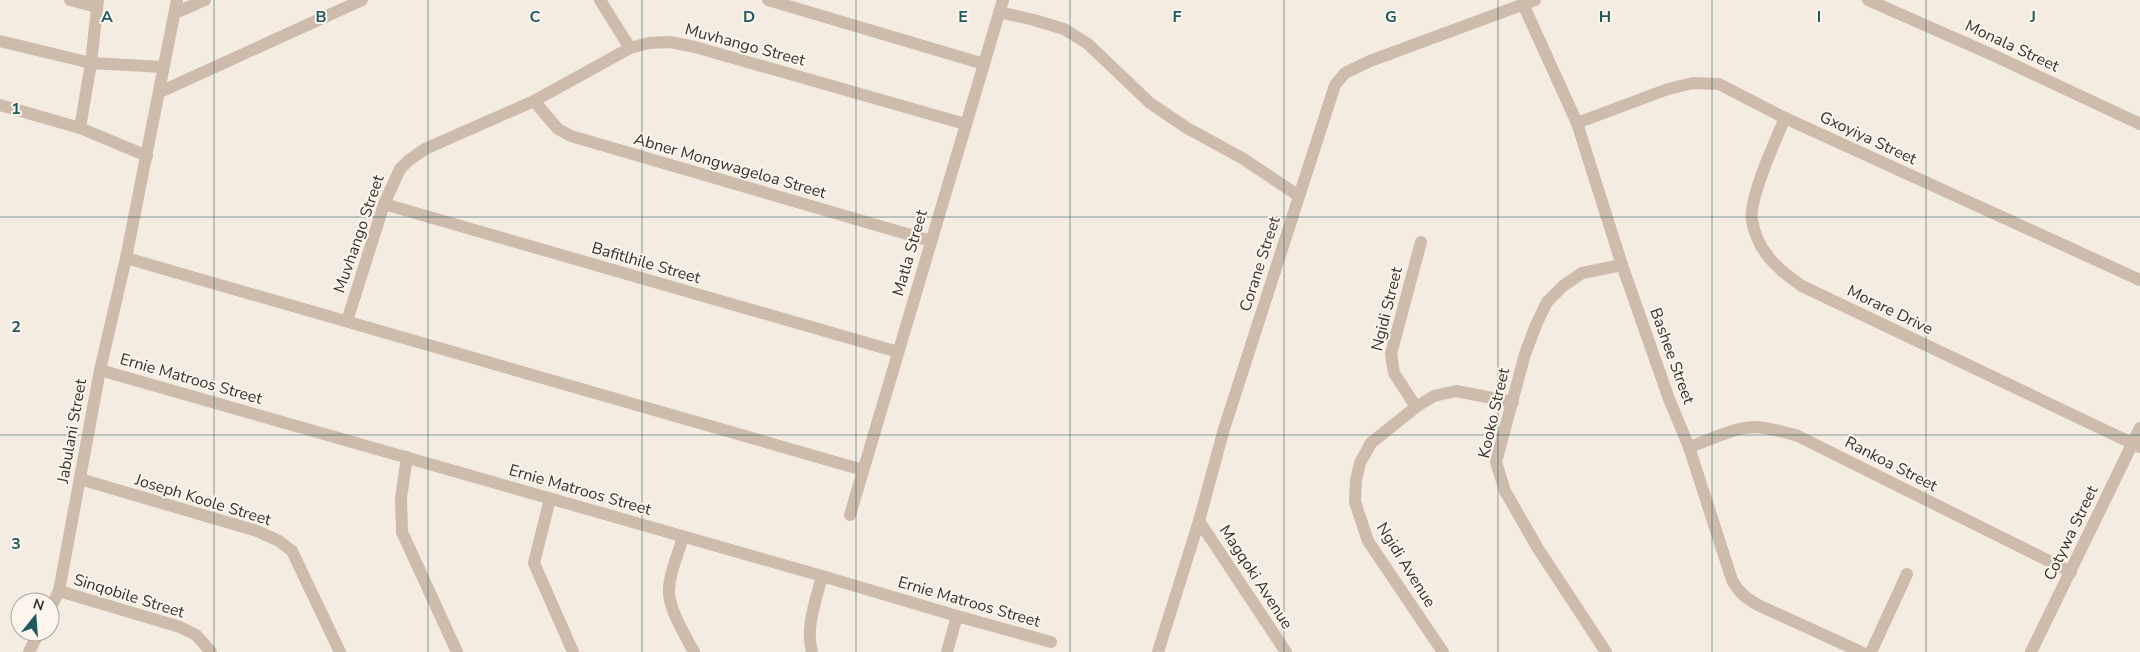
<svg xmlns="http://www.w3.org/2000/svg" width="2140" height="652" font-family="'Nunito Sans',sans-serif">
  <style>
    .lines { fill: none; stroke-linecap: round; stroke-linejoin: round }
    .minor { stroke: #cdbbac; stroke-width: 12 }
    .grid { fill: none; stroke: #1f5a5e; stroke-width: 1; stroke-opacity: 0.55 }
    .labels { text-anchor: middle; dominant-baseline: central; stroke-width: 4; stroke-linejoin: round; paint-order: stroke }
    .street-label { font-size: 16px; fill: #3b302b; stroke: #fbf5ee }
    .grid-label { font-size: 16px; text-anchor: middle; font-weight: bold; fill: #1f5a5e; stroke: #fbf5ee; stroke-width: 4; stroke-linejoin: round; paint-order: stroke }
  </style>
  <rect width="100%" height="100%" fill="#f4ebe1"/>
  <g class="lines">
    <g class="minor">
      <path d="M70 0 97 7"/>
      <path d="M600 0 630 48"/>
      <path d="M768 0 984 64"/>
      <path d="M1868 0 1995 56 2140 124"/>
      <path d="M1523 4 1577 123 1622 265 1669 399 1689 447 1732 580C1739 593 1746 598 1758 605L1861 652"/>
      <path d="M999 12 1034 20 1064 29 1088 44 1150 103 1187 128 1242 158 1299 196"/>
      <path d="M175 13 205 0"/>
      <path d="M0 41 91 63 163 67"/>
      <path d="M160 92 362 0"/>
      <path d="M534 101 558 129 571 136 931 241"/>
      <path d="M0 105 80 128 147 156"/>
      <path d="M1785 118C1776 139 1748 200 1752 220 1757 251 1777 269 1802 286L2140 447"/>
      <path d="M1577 123 1668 89 1693 83 1719 84 1785 118 2140 280"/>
      <path d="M80 128 91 63 98 0"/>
      <path d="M384 204 898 352"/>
      <path d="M126 258 863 470"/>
      <path d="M347 321 384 204 400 169 409 160 425 149 534 101 630 48 649 43 670 42 695 47 965 124"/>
      <path d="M100 370 822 576 957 616 1051 642"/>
      <path d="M1416 407 1394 373 1391 354 1421 242"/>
      <path d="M1689 447C1710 440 1734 427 1756 427 1771 428 1784 432 1798 436L2071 572"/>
      <path d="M407 457 401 498 402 532 457 652"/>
      <path d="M80 479 257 531 279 541 292 551 340 652"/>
      <path d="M550 499 534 563 573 652"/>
      <path d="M850 515 1003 0"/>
      <path d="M1199 521 1286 652"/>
      <path d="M683 537C678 555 668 576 669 594 671 613 685 635 694 652"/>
      <path d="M59 591 180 627 196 635 211 652"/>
      <path d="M50 609 59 591 100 370 126 258 177 0"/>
      <path d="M29 652 39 632"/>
      <path d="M812 652C805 628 816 600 822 576"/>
      <path d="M947 652 957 616"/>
      <path d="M1158 652 1199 521 1224 429 1335 85 1345 73 1370 61 1535 0"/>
      <path d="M1443 652 1368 541 1355 502 1356 480 1360 463 1371 443 1416 407 1434 396 1456 391 1513 402"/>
      <path d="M1606 652 1537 547 1505 491 1496 462 1525 354 1536 325 1547 302 1563 286 1582 273 1622 265"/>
      <path d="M1871 652 1907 574"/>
      <path d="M2031 652 2140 428"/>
    </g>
  </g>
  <path class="grid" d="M214 0V652M428 0V652M642 0V652M856 0V652M1070 0V652M1284 0V652M1498 0V652M1712 0V652M1926 0V652M0 217H2140M0 435H2140"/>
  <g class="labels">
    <g class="street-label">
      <text transform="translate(745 45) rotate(15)">Muvhango Street</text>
      <text transform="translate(2012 46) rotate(25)">Monala Street</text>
      <text transform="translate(1868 138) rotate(25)">Gxoyiya Street</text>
      <text transform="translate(730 166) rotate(16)">Abner Mongwageloa Street</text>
      <text transform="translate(359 234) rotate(-71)">Muvhango Street</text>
      <text transform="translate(910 253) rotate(-74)">Matla Street</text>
      <text transform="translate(646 263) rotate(16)">Bafitlhile Street</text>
      <text transform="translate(1260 264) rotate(-72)">Corane Street</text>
      <text transform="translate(1387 309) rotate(-76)">Ngidi Street</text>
      <text transform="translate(1890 310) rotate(26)">Morare Drive</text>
      <text transform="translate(1672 356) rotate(70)">Bashee Street</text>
      <text transform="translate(191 379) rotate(16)">Ernie Matroos Street</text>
      <text transform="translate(1494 413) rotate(-77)">Kooko Street</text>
      <text transform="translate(72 431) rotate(-80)">Jabulani Street</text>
      <text transform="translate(1891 464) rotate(27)">Rankoa Street</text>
      <text transform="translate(580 490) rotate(16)">Ernie Matroos Street</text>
      <text transform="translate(203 500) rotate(17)">Joseph Koole Street</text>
      <text transform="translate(2071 533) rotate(-64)">Cotywa Street</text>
      <text transform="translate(1406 565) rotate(58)">Ngidi Avenue</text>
      <text transform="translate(1256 577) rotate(57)">Magqoki Avenue</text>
      <text transform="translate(129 596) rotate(17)">Sinqobile Street</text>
      <text transform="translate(969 602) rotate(16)">Ernie Matroos Street</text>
    </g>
  </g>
  <g class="grid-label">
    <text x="107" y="22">A</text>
    <text x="321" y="22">B</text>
    <text x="535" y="22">C</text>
    <text x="749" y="22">D</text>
    <text x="963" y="22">E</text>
    <text x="1177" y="22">F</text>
    <text x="1391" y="22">G</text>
    <text x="1605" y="22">H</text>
    <text x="1819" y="22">I</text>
    <text x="2033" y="22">J</text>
    <text x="16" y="114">1</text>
    <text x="16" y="332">2</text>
    <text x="16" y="549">3</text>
  </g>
  <g transform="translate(35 617) rotate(17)"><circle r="24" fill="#fbf5ee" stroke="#aea6a0"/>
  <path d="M0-4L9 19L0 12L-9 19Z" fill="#1f5a5e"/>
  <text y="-8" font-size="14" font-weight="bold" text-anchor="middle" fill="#3b302b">N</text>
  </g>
</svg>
